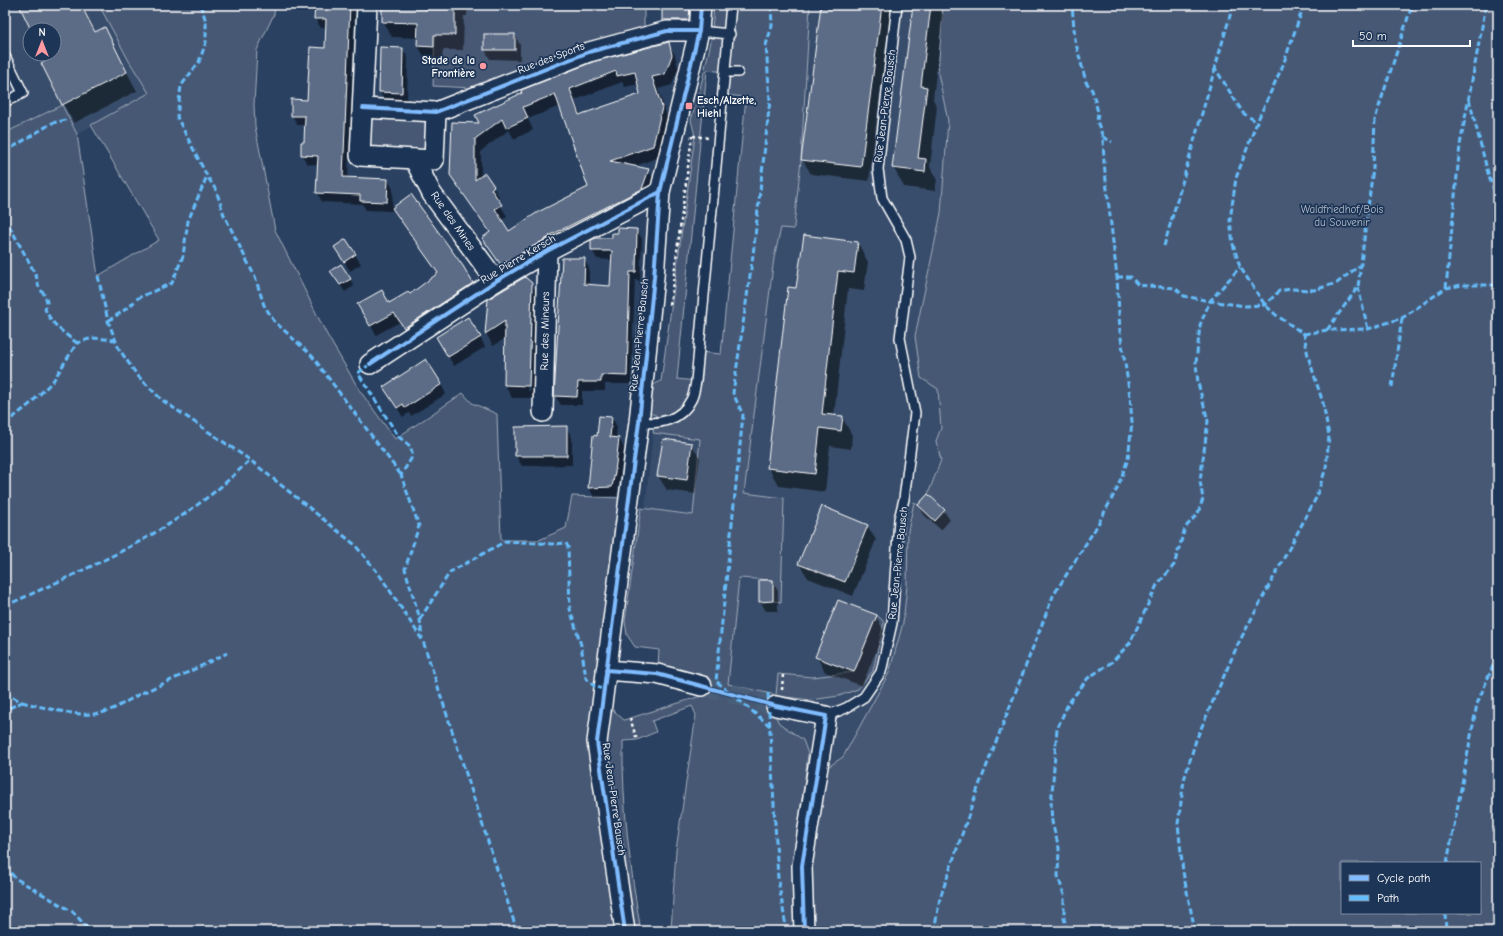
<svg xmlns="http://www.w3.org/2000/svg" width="1503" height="936" font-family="'Comic Neue',sans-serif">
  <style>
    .built { fill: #394e6c; fill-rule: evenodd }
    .green { fill: #465975; stroke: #a2acba; fill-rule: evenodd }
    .shadow { fill: #0007; fill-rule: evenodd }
    .building { fill: #5b6c86; stroke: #fff; fill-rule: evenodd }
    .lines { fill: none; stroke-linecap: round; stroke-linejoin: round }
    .minor-tunnel { stroke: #4a5e79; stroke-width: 19; stroke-dasharray: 19 10; stroke-linecap: butt }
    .service-casing { stroke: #fff; stroke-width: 12 }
    .minor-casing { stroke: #fff; stroke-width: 22 }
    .path { stroke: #fff; stroke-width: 2.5; stroke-dasharray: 3 3; stroke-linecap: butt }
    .service { stroke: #1d3557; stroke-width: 9 }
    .minor { stroke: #1d3557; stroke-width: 19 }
    .quiet { stroke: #66bdfb; stroke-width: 3; stroke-dasharray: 6 3; stroke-linecap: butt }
    .cycleway-casing { stroke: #1d3557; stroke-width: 6 }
    .cycleway { stroke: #80bcff; stroke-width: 4 }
    .poi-dot { fill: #ff9aa2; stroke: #1d3557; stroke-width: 1.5 }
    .labels { text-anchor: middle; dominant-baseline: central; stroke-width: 3.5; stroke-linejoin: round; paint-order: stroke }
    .street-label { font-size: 11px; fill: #fff; stroke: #1d3557 }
    .poi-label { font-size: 11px; font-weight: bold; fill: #fff; stroke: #1d3557; text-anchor: end }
    .park-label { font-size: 11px; fill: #b5bdc8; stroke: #1d3557 }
  </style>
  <rect width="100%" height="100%" fill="#2a4161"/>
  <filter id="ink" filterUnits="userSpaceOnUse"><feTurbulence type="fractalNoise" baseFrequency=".025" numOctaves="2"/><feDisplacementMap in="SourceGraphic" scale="8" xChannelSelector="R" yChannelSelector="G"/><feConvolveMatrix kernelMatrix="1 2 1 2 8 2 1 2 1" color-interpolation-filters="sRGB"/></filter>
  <g filter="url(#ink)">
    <g class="built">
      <path d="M5 5H99L129 61 150 93 77 134 62 105 5 133ZM30 30H54V54H30Z"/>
      <path d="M810 5H943L938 73 948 121 941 213 915 336 938 389 941 428 936 441 941 460 928 494 918 505 914 502 908 531 907 586 903 623 889 673 843 757 828 767 822 794 804 789 808 754 803 740 779 723 775 715 777 695 858 689 876 616 854 672 813 677 779 674 777 695 728 684 739 577 773 580 780 602 744 493 774 258 781 228 794 229 801 160Z"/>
      <path d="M653 433 700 439 693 515 645 509Z"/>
    </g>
    <g class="green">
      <path d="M99 5H275L274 14 257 50 254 105 255 126 275 230 326 333 360 391 395 439 463 393 472 403 497 414 501 540H539L566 528 572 496 621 498 597 742 613 710 624 720 701 696 703 675 658 665 659 650 635 647 627 635 625 621 641 508 693 515 700 439 653 433 656 415 649 413 653 385 661 381 695 136 691 120 700 89 711 42 714 5H810L801 160 794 226V229L781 228 774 258 744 493 784 498 781 602 773 601V580L739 578 728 684 776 695 778 674 813 677 854 672 877 615 884 622 873 671 858 689 839 696 811 700 777 696 775 715 779 723 803 740 808 754C801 813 790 871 794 931H671L676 850 696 715 692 706 652 721 656 732 637 740 623 741C622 805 630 868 641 931H5V133L62 105 77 134 98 276 159 240 91 125 149 93 129 61ZM707 70 726 72 724 95 746 97 721 354 699 352 696 381 677 379Z"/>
      <path d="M436 5H644V28L472 88 433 86Z"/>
      <path d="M943 5H1498V931H812L811 855 818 812 828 767 843 757 889 673 903 623 907 586 908 531 914 502 918 505 928 494 941 460 936 441 941 428 938 389 921 378 915 336 941 213 948 121 938 73ZM1342 863H1480V913H1342Z"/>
      <path d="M369 115 430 118 428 153 367 150Z"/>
    </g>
    <g class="shadow">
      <path d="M20 5H82L96 33 104 29 137 91 74 123 63 104 45 54H54V30H33Z"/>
      <path d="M316 5H354L355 8 348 178 388 180 393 189 392 211 366 210 362 204 322 202 317 192 318 165 307 164 302 155V143H305V125H297L292 115 308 101 326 49 327 28H321L315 19Z"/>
      <path d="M383 5H468L467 16H464L463 50H443L442 62 427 61 418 46V38L392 37 383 22Z"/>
      <path d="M663 5H695L694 29H668L663 20Z"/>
      <path d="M822 5H891L869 181 811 174 802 159Z"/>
      <path d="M914 5H938L943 15 933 99 937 107 930 167 937 180 935 191 904 187 893 167Z"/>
      <path d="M515 35 520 45V60L490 59 485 50Z"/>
      <path d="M668 43 675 55 678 68 672 85 658 89 668 119 659 157 633 167 648 170 655 181 648 200 508 276 483 238 491 233 451 174 481 124ZM622 82 625 87 639 84 642 94 581 116 575 100ZM560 106 589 187 509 232 501 221 507 216 497 200 500 198 493 187 481 177V151L509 130 514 139 533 130 528 119Z"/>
      <path d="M381 48 403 49 408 58 407 102H385L380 92Z"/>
      <path d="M5 85 15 104 5 109Z"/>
      <path d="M393 209 462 266 478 293 410 337 400 322 376 335 359 304H389L410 296 439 274Z"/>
      <path d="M637 230 642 239 640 281 635 280 631 384H605V391H582V405H561L555 396 584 259 589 268V285L611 287 612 260 597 259 592 250 613 239Z"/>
      <path d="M805 236 858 243 868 262 864 291 848 289 834 416 842 417 852 435 851 449 830 446 825 492 779 486 768 468 789 288 797 289Z"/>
      <path d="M346 240 361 264 350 271 341 256Z"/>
      <path d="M336 279H350L354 286 345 292Z"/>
      <path d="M531 283 538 296 536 398H512L505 385 506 338 493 346 486 333 489 300ZM531 290H533L530 391H528Z"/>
      <path d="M480 337 485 347 454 366 443 347Z"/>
      <path d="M441 384 446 394 411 416 409 413 403 417 390 397Z"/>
      <path d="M612 418 617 427 616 439H619L624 448 617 496 594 497 589 488 598 437Z"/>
      <path d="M566 427 572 437V465L522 466 516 456V428Z"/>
      <path d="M691 444 700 458 695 494 667 490 658 476Z"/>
      <path d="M919 505 944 511 950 520 941 530 924 515Z"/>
      <path d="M867 525 876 540 853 596 808 578 799 564Z"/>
      <path d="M772 581 778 591V611H766L760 601Z"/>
      <path d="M876 616 884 631 862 686 825 672 817 657Z"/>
    </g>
    <g class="building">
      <path d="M19 5H81L95 32 105 27 127 72 62 105 41 63 47 60 44 54H54V30H31Z"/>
      <path d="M315 5H350L343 177 388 179 387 202 360 201V195L316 193 318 156 301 155V142H304L305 116H291V99L307 100 310 47 325 48 326 19H314Z"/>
      <path d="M382 5H425V9H455V35H434V47L417 46 418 23 382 22Z"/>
      <path d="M662 5H690L689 20H662Z"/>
      <path d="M821 5H882L861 167 801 160Z"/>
      <path d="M913 5H931L921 86 927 87 918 158 926 159 925 172 892 168Z"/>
      <rect x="484" y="34" width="31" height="16"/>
      <path d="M669 42 672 55 665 74 652 77 662 107 653 146 610 161 649 169 642 189 549 236H551L501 265 482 238 490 232 450 175 452 122 479 123 475 115 522 93 521 90 592 62ZM616 71 617 76 635 72 640 94 579 115 570 89ZM555 94 588 187 538 212 509 231 495 209 502 205 491 189 494 186 485 173 475 180V139L502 119 506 128 528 118 523 107Z"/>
      <path d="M380 47 403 48 402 93 379 92Z"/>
      <path d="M411 194 463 266 473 283 404 328 394 313 370 326 357 304 382 290 389 303 408 292 410 294 438 273 392 208Z"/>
      <path d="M618 228 637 229 636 272H630L627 376 601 375V382H578L577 397 554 396 562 258H585L584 284 610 286 612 251H591V240L596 238H612V233H618Z"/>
      <path d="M804 235 858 242 854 273 838 271 822 414 843 416 841 431 820 428 815 474 767 468 788 287 796 288Z"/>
      <path d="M346 239 356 254 344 262 334 247Z"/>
      <path d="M341 264 351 279 340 285 330 271Z"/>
      <path d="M525 277 532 283 529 386 504 385 505 321 485 334 488 299Z"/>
      <path d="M468 317 481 337 448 357 436 337Z"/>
      <path d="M426 359 442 384 405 408 403 404 397 408 383 387Z"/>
      <path d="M599 416 612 417 610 437 619 438 615 472 612 487 588 488 593 435 597 436Z"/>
      <path d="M567 426V456H515V427Z"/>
      <path d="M663 439 692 443 687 480 657 476Z"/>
      <path d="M928 494 945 510 935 521 918 505Z"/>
      <path d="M822 506 868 525 845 582 798 564Z"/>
      <path d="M759 580H773V601L759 602Z"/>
      <path d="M838 600 877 615 854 672 815 657Z"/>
    </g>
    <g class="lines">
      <path class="minor-tunnel" d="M702 686 776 706"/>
      <g class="service-casing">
        <g id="service">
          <path d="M699 31 730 34"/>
          <path d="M5 56 23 93 5 102"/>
          <path d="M726 72H738"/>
          <path d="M639 422C660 425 681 420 691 400 694 395 695 387 696 381L731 5"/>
          <path d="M826 716 846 708 864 697 881 672 892 623 899 519 904 499 915 413 900 338 910 257 906 240 882 198 878 169 897 5"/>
        </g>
      </g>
      <g class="minor-casing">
        <g id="minor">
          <path d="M367 5 360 156 434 160 436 112"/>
          <path d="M363 108 436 112 589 52 667 31H699"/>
          <path d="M414 159 432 194 496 281"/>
          <path d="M370 364 496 281 547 251 660 192"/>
          <path d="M543 412 547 251"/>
          <path d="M606 670 657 674 702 686"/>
          <path d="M776 706 826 716 802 866 804 931"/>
          <path d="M625 931 597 742 639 422 654 277 660 192 699 31 701 5"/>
        </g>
      </g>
      <g class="path">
        <path d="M693 136 708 138"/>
        <path d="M670 305 692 136"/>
        <path d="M782 690 783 674"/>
        <path d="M630 718 637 740"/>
      </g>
      <use href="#service" class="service"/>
      <use href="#minor" class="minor"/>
      <g class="quiet">
        <path d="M201 5 206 22V42L199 62 181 86 177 117 207 176 216 190 224 215 255 277 264 305 274 321 312 356 401 475"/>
        <path d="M1233 5 1215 68 1243 113 1257 122"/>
        <path d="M1469 99 1489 177 1498 200"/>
        <path d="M1103 137 1112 142"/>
        <path d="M5 152 52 123 66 120"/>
        <path d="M5 218 36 275 39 288 45 295 47 302 45 309C52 325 64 333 77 343"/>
        <path d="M1164 246 1215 68"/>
        <path d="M98 276 108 321 119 349 137 375 162 400 250 460 354 544 379 574 423 641 517 931"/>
        <path d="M1117 277H1131L1138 285 1175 288 1184 296 1210 301 1240 267"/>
        <path d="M1358 287 1368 329"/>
        <path d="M1446 288 1460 145 1486 5"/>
        <path d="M108 321 129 307 138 298 172 283 183 256 188 221 207 176"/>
        <path d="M1327 330 1358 287 1373 168 1375 119 1412 5"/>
        <path d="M1304 334 1327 330 1368 329 1402 318 1446 288 1462 285H1498"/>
        <path d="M370 364 358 373 399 437 410 446 412 452 411 459 401 475 419 526 405 569 420 619 422 638"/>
        <path d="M1392 387 1402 318"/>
        <path d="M5 424 30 404 53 381 77 343 92 338 115 340"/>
        <path d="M5 606C74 574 148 544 209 496 224 485 237 472 250 460"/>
        <path d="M420 619 450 572 506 541 553 544 566 543 568 547 570 609 581 645 586 678 594 686 603 689"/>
        <path d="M5 693 22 702 5 710"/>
        <path d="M768 693 778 879 786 927 790 931"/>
        <path d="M22 702C42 707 74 716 94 714 114 712 127 700 144 692 172 680 200 667 227 653"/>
        <path d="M770 726 716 681 743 415 733 393 753 255 770 100 766 45 772 26 771 5"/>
        <path d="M1447 863 1477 704 1498 654"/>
        <path d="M5 866 15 878 73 912 90 931"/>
        <path d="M1445 913 1446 931"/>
        <path d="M934 931 940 898 978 788 1053 596 1097 526 1117 489 1128 459 1132 422 1130 396 1120 331 1117 277 1104 163 1103 137 1097 121 1098 112 1092 90 1086 82 1075 40 1072 5"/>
        <path d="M1067 931 1064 918V895L1058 876 1059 848 1052 822 1051 806 1057 729 1068 704 1088 678 1112 662 1130 643 1157 585 1174 565 1185 528 1198 513 1203 499 1200 481 1208 421 1198 383 1196 363 1200 325 1210 301 1245 306 1265 305 1279 291 1290 289 1314 290 1337 283 1359 266"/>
        <path d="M1195 931 1183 872 1178 824 1184 780 1196 740 1238 644 1316 498 1326 468 1329 436 1323 403 1308 356 1304 334 1276 315 1265 305 1240 267 1233 244 1230 220 1236 178 1257 122 1283 65 1304 5"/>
      </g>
      <g class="cycleway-casing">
        <g id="cycleway">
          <path d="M363 108 436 112 589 52 667 31H699"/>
          <path d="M370 364 496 281 547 251 660 192"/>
          <path d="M606 670 657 674 776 706 826 716 802 866 804 931"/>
          <path d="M625 931 597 742 639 422 654 277 660 192 699 31 701 5"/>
        </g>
      </g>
      <use href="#cycleway" class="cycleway"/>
    </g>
  </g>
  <g class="poi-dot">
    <circle cx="483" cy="66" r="4"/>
    <rect x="685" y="102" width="8" height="8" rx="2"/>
  </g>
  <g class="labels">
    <g class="street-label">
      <text transform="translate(551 58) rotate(-21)">Rue des Sports</text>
      <text transform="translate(885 106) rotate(-83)">Rue Jean-Pierre Bausch</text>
      <text transform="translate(453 221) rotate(55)">Rue des Mines</text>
      <text transform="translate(518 259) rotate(-31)">Rue Pierre Kersch</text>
      <text transform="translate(545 331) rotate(-89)">Rue des Mineurs</text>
      <text transform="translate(639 335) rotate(-84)">Rue Jean-Pierre Bausch</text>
      <text transform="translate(898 563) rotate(-84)">Rue Jean-Pierre Bausch</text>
      <text transform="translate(614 799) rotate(82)">Rue Jean-Pierre Bausch</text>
    </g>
    <g class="poi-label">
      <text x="475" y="60">Stade de la<tspan x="475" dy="13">Frontière</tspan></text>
      <text x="697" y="100" text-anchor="start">Esch/Alzette,<tspan x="697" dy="13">Hiehl</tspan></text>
    </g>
    <g class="park-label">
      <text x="1342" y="209">Waldfriedhof/Bois<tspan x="1342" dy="13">du Souvenir</tspan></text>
    </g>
  </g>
  <rect width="1503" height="936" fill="none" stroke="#1d3557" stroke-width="20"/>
  <rect x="10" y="10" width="1483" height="916" fill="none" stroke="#fff" stroke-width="1.5" filter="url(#ink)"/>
  <rect x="1341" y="862" width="140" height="52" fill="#1d3557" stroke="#77869a"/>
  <rect x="1349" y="875" width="20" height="6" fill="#80bcff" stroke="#77869a"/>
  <text x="1377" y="882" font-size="12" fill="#ffffff">Cycle path</text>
  <rect x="1349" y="895" width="20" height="6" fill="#66bdfb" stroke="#77869a"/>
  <text x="1377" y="902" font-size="12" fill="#ffffff">Path</text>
  <g transform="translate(42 42)"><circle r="19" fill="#1d3557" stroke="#77869a"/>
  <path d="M0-3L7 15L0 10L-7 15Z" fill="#ff9aa2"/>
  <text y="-6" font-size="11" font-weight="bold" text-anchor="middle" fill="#ffffff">N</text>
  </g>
  <path d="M1353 40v6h117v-6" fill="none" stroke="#ffffff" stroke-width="2"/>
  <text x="1359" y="40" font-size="12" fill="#ffffff" stroke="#1d3557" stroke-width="3" paint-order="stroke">50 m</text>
</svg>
